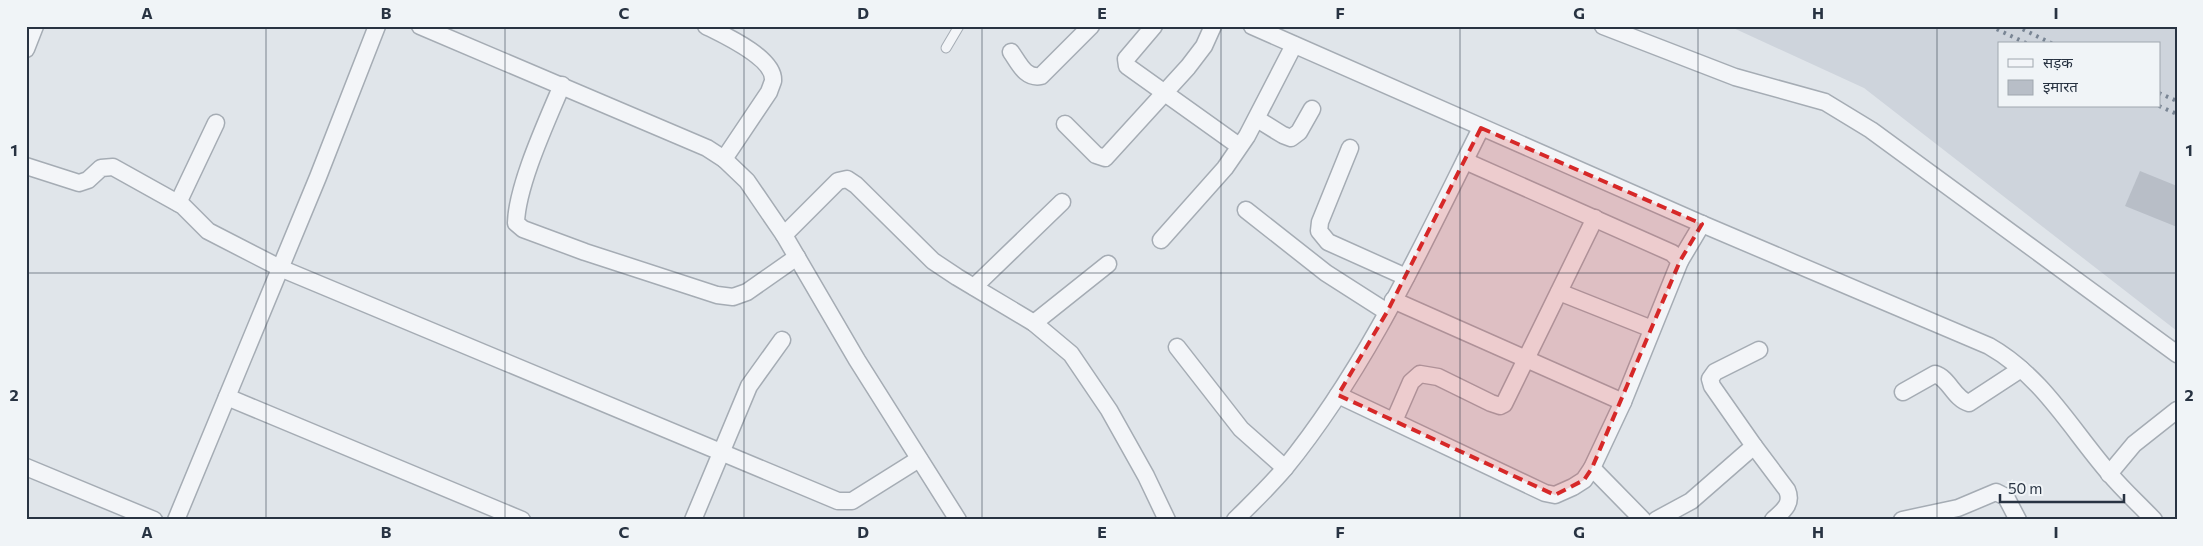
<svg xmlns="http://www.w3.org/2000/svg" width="2203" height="546" font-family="Commissioner,'Noto Sans Devanagari',sans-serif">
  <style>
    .built { fill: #ced4dc; fill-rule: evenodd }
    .building { fill: #b8bec7 }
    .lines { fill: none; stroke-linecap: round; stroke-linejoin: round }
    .lane-casing { stroke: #a5acb4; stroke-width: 11 }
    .street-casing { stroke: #a5acb4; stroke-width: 19 }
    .lane { stroke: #f3f5f8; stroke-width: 9 }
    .street { stroke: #f3f5f8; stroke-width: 16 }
    .rail { stroke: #798594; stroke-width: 4; stroke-dasharray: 2.5 5; stroke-linecap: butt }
    .marked { fill: #d62828; fill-opacity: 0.2; stroke: #d62828; stroke-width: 4; stroke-dasharray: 10 6; stroke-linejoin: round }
    .grid { fill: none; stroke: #283342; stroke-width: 1; stroke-opacity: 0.55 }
    .neatline { fill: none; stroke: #283342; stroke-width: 2 }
    .grid-label { font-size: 16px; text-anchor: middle; font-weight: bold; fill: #283342 }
  </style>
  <rect width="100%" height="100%" fill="#e0e5ea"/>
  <path class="built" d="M1729 26H2177V331L1864 88ZM1999 44H2159V106H1999Z"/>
  <path class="building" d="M2140 171 2177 186V227L2125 206Z"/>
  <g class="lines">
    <g class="lane-casing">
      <path id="lane" d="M946 48 959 26"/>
    </g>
    <g class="street-casing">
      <g id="street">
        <path d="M420 26 707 148 724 159 747 181 784 235 857 360 958 520"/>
        <path d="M706 26C724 35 775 58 773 81 772 84 770 89 769 92L724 159"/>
        <path d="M1154 26 1126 59 1127 66 1239 146"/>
        <path d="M1252 26 1702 224 1989 346C2042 376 2071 429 2109 473 2123 490 2139 504 2154 520"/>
        <path d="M1603 26 1735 77 1825 102 1871 130 2177 354"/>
        <path d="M26 49 35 26"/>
        <path d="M1011 52C1019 63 1025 79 1041 76L1091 26"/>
        <path d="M562 85C547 121 517 185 516 223L523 229 585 252 717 295 733 297 747 292 797 257"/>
        <path d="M1257 119 1283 135 1291 138 1299 132 1312 109"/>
        <path d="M1065 124 1096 155 1105 158 1188 67 1204 46 1213 26"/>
        <path d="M1350 148 1320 222 1319 231 1328 242 1406 277"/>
        <path d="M26 166 79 183 88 180 101 168 113 167 183 206 208 231 280 268 838 501H852L919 459"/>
        <path d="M178 203 216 123"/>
        <path d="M1246 210 1326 273 1387 312"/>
        <path d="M784 235 838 181 847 179 856 185 933 261 957 277 1034 323 1071 354 1109 410 1146 476 1167 520"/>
        <path d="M1161 240 1225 168 1247 136 1294 45"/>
        <path d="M1680 261 1702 224"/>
        <path d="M974 287 1062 202"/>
        <path d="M1559 292 1652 329"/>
        <path d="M1393 300 1526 359 1595 218"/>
        <path d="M1034 323 1108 264"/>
        <path d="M1177 347 1241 429 1285 468"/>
        <path d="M1903 392 1935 374C1949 378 1954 399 1969 403L2021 369"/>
        <path d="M1338 395 1545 493 1555 495 1573 487 1584 480 1592 468 1623 402 1680 261 1672 253 1465 161"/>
        <path d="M227 397 522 520"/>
        <path d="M1394 421 1411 382 1420 374 1438 377 1491 403 1500 406 1504 404 1526 359 1623 402"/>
        <path d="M1754 446 1787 490C1793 504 1783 511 1773 520"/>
        <path d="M26 467 154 520"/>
        <path d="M1592 468 1643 520"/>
        <path d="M2109 474 2134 444 2177 410"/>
        <path d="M176 520 318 177 377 26"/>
        <path d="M693 520 749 386 782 340"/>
        <path d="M1235 520C1252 503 1270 486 1285 468 1368 366 1423 244 1481 128"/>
        <path d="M1656 520 1691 501 1754 446 1712 386 1710 379 1715 372 1759 350"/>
        <path d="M1902 520 1958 508 1996 492 2006 497 2018 520"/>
      </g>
    </g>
    <use href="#lane" class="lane"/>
    <use href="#street" class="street"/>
    <g class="rail">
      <path d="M1990 26 2028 44"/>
      <path d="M2016 26 2053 44"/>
      <path d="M2159 93 2177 101"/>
      <path d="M2159 106 2177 114"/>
    </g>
  </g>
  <path class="marked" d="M1481 128 1702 224 1680 261 1592 468 1584 480 1555 495 1338 395 1387 312Z"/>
  <path class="grid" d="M266 26V520M505 26V520M744 26V520M982 26V520M1221 26V520M1460 26V520M1698 26V520M1937 26V520M26 273H2177"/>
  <rect width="2203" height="546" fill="none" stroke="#f0f4f7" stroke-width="55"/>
  <rect x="1998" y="42" width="162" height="65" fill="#f0f4f7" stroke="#a0a7af"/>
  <rect x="2008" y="59" width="25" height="8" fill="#f3f5f8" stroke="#a0a7af"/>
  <text x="2043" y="68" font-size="15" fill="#283342">सड़क</text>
  <rect x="2008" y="80" width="25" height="15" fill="#b8bec7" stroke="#a0a7af"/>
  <text x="2043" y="92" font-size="15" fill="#283342">इमारत</text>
  <path d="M2000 494v8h124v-8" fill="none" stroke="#283342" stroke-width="2.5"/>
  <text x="2008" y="494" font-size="15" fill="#283342" stroke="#f0f4f7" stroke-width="4" paint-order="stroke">50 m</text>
  <rect x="28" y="28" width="2148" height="490" class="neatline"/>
  <g class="grid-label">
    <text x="147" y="19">A</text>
    <text x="386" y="19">B</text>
    <text x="624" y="19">C</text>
    <text x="863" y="19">D</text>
    <text x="1102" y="19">E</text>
    <text x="1340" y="19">F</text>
    <text x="1579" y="19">G</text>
    <text x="1818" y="19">H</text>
    <text x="2056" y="19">I</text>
    <text x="14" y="156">1</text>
    <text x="2189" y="156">1</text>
    <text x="14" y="401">2</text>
    <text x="2189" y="401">2</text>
    <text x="147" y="538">A</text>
    <text x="386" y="538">B</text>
    <text x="624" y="538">C</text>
    <text x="863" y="538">D</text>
    <text x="1102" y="538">E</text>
    <text x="1340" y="538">F</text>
    <text x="1579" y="538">G</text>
    <text x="1818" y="538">H</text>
    <text x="2056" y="538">I</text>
  </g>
</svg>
